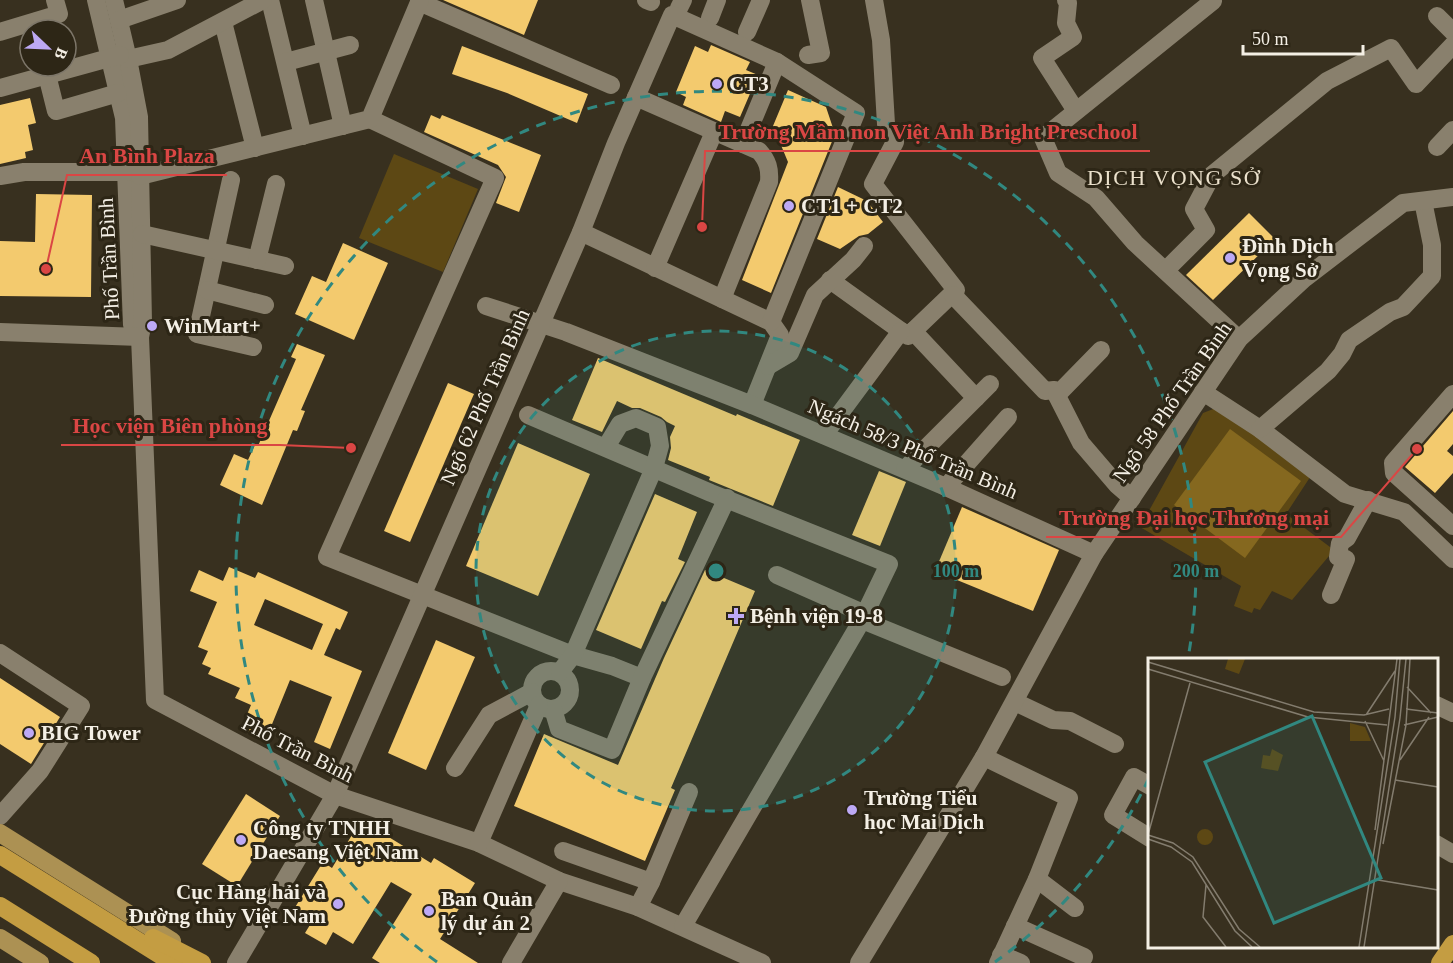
<svg xmlns="http://www.w3.org/2000/svg" width="1453" height="963" font-family="Georgia,serif">
  <style>
    .green { fill: #5d4814 }
    .water { fill: #85681f }
    .building { fill: #f3ca6e; fill-rule: evenodd }
    .lines { fill: none; stroke-linecap: round; stroke-linejoin: round }
    .minor { stroke: #89806d; stroke-width: 18 }
    .major { stroke: #ac9153; stroke-width: 18 }
    .highway { stroke: #c49d42; stroke-width: 18 }
    .ring { fill: none; stroke: #318880; stroke-width: 3; stroke-dasharray: 10 8 }
    .poi-dot { fill: #bda9f5; stroke: #2d2616; stroke-width: 2 }
    .labels { text-anchor: middle; dominant-baseline: central; stroke-width: 6; stroke-linejoin: round; paint-order: stroke }
    .poi-label { font-size: 21px; font-weight: bold; fill: #f4efe5; stroke: #2d2616; text-anchor: start }
    .street-label { font-size: 21px; fill: #f4efe5; stroke: #2d2616 }
    .neighbourhood-label { font-size: 22px; letter-spacing: 1.5px; fill: #ebe1cc; stroke: #2d2616 }
    .inset-road { fill: none; stroke: #837c6e; stroke-width: 1.5 }
    .view { fill: #318880; fill-opacity: 0.15; stroke: #318880; stroke-width: 3 }
    .inset-edge { fill: none; stroke: #f4efe5; stroke-width: 3 }
    .centre { fill: #318880; stroke: #2d2616; stroke-width: 3 }
    .ring-label { font-size: 18px; text-anchor: middle; font-weight: bold; fill: #318880; stroke: #2d2616; stroke-width: 6; stroke-linejoin: round; paint-order: stroke }
    .leader { fill: none; stroke: #da4644; stroke-width: 2 }
    .callout-dot { fill: #da4644; stroke: #2d2616; stroke-width: 2 }
    .callout-label { font-size: 22px; text-anchor: middle; font-weight: bold; fill: #da4644; stroke: #2d2616; stroke-width: 6; stroke-linejoin: round; paint-order: stroke }
  </style>
  <rect width="100%" height="100%" fill="#38301f"/>
  <g class="green">
    <path d="M394 154 478 189 443 272 359 238Z"/>
    <path d="M1226 404 1318 465 1286 514 1334 550 1292 600 1272 591 1260 610 1254 608 1252 613 1234 606 1241 586 1140 527 1203 413Z"/>
  </g>
  <path class="water" d="M1230 429 1301 481 1245 558 1174 505Z"/>
  <g class="building">
    <path d="M443 0H538L524 35Z"/>
    <path d="M711 45 750 62 746 70 758 75 740 117 725 111 721 122 683 105 686 97 676 92 695 46 708 52Z"/>
    <path d="M462 46 588 94 577 123 507 93 452 74Z"/>
    <path d="M788 90 826 107 835 134 771 293 742 280 788 162 773 126Z"/>
    <path d="M30 98 36 123 28 125 33 150 25 152 26 158 0 164V105Z"/>
    <path d="M431 115 440 119 442 115 541 155 519 212 496 203 506 177 498 165 424 132Z"/>
    <path d="M838 187 867 201 883 222 868 234 859 236 840 249 817 239Z"/>
    <path d="M36 194 92 195 91 297 0 296V241L35 242Z"/>
    <path d="M1249 213 1275 239 1213 300 1186 275Z"/>
    <path d="M343 243 388 263 354 340 295 314 312 276 326 282Z"/>
    <path d="M297 344 325 355 301 410 305 411 297 431 293 430 262 505 220 485 234 454 248 460 255 445 258 446 296 359 291 357Z"/>
    <path d="M598 358 736 416 737 414 800 440 773 506 709 480 710 477 668 460 671 448 670 437 675 426 667 422 661 417 640 408H632L617 401 602 432 572 420Z"/>
    <path d="M448 383 474 394 410 542 384 531Z"/>
    <path d="M1453 411V444L1447 451 1453 456V473L1435 493 1405 467Z"/>
    <path d="M518 443 590 474 538 596 466 566Z"/>
    <path d="M879 471 906 482 880 546 852 535Z"/>
    <path d="M655 494 697 512 678 559 685 562 665 602 662 601 641 649 596 630Z"/>
    <path d="M962 507 1059 550 1033 611 935 571Z"/>
    <path d="M229 567 255 578 258 572 348 612 340 630 336 628 324 655 362 671 330 749 314 742 332 697 290 680 266 739 241 729 251 705 235 698 240 688 208 674 211 668 202 664 208 651 198 647 217 602 190 591 199 570 223 581ZM265 599 323 624 312 650 254 625Z"/>
    <path d="M705 570 755 591 671 788 675 790 645 861 514 806 544 734 618 765 664 658Z"/>
    <path d="M436 640 475 657 426 770 388 753Z"/>
    <path d="M0 678 60 717 31 764 0 744Z"/>
    <path d="M246 794 280 816 237 886 202 864Z"/>
    <path d="M361 820 431 863 434 858 475 883 440 939 478 963H380L372 958 412 894 391 882 353 944 333 932 326 945 305 933 313 920 294 909 323 862 332 868Z"/>
  </g>
  <g class="lines">
    <g class="minor">
      <path d="M96 0 124 118 132 325"/>
      <path d="M114 0 128 59 139 117 143 322 140 337 155 700 335 795 479 843 559 881 638 907 762 963"/>
      <path d="M270 0 303 136"/>
      <path d="M314 0 343 126"/>
      <path d="M646 0 651 2"/>
      <path d="M1066 0 1068 3 1066 23 1073 37 1042 58 1076 111"/>
      <path d="M1213 1 1043 138 1058 173 1096 198 1135 243 1239 339"/>
      <path d="M419 2 611 85"/>
      <path d="M679 8 683 0"/>
      <path d="M1437 16 1453 32"/>
      <path d="M710 18 717 0"/>
      <path d="M119 20 177 0"/>
      <path d="M223 22 255 148"/>
      <path d="M0 32 59 14 55 0"/>
      <path d="M747 32 761 0"/>
      <path d="M808 55 821 53 810 0"/>
      <path d="M128 59 168 50 263 0"/>
      <path d="M286 62 350 45"/>
      <path d="M47 75 56 111 118 93"/>
      <path d="M0 88 120 55"/>
      <path d="M636 97 759 151C768 161 770 169 769 182L722 299"/>
      <path d="M370 119 495 178 327 557 573 655 612 666 642 678"/>
      <path d="M743 144 777 62"/>
      <path d="M1437 147 1453 130"/>
      <path d="M0 176 24 172H127"/>
      <path d="M140 176 370 119 420 0"/>
      <path d="M231 180 197 334 253 347"/>
      <path d="M581 232 771 322 780 335 752 405"/>
      <path d="M142 234 285 266"/>
      <path d="M257 260 276 184"/>
      <path d="M655 268 714 132"/>
      <path d="M1166 270 1206 230 1194 209 1212 175 1327 81 1391 48 1416 84 1453 45"/>
      <path d="M830 280 908 336 956 290 873 184 895 142 886 124 881 40 874 0"/>
      <path d="M207 290 265 305"/>
      <path d="M953 295 1045 391 1054 390 1081 443 1117 485 1132 498"/>
      <path d="M486 306 566 332 752 405 946 487 1094 554"/>
      <path d="M913 331 976 398"/>
      <path d="M0 332 140 337"/>
      <path d="M768 366 790 353 815 295 853 260 864 246"/>
      <path d="M1203 392 1260 429 1345 494 1404 512 1453 559"/>
      <path d="M1453 394 1393 463 1394 473 1453 526"/>
      <path d="M1057 395 1101 350"/>
      <path d="M528 415 711 493 889 564 862 620 683 926"/>
      <path d="M1260 429 1328 371 1342 354 1349 340 1390 312 1403 307 1432 276V245L1423 201"/>
      <path d="M824 435 901 331"/>
      <path d="M905 469 990 384"/>
      <path d="M946 487 1008 417"/>
      <path d="M777 575 865 614"/>
      <path d="M1331 595 1346 559 1338 557 1340 543 1347 538 1368 500"/>
      <path d="M862 620 1002 677"/>
      <path d="M0 653 81 706 40 771 0 816"/>
      <circle cx="551" cy="690" r="19"/>
      <path d="M560 672 573 655 654 468 660 446 657 427 636 418 620 424 606 447"/>
      <path d="M1015 702 1053 720 1070 721 1115 744"/>
      <path d="M1436 705 1453 713"/>
      <path d="M553 709 559 729 612 750 642 678 727 498"/>
      <path d="M984 757 1069 798 1037 879 998 963"/>
      <path d="M455 768 489 715 532 692"/>
      <path d="M1150 786 1134 777 1113 815 1150 838"/>
      <path d="M479 843 539 705"/>
      <path d="M1436 844 1453 854"/>
      <path d="M563 851 651 882"/>
      <path d="M1037 879 1075 908"/>
      <path d="M638 907 651 882 689 792"/>
      <path d="M1015 926 1084 957"/>
      <path d="M1001 955 1021 963"/>
      <path d="M236 963 335 795 581 232 616 143 672 15 777 62 856 113 771 322"/>
      <path d="M511 963 559 881"/>
      <path d="M859 963 984 757 1094 554 1239 339 1305 278 1403 203 1453 197"/>
    </g>
    <g class="major">
      <path d="M0 833 172 941"/>
      <path d="M0 938 40 963"/>
    </g>
    <g class="highway">
      <path d="M0 855 173 963"/>
      <path d="M0 906 91 963"/>
      <path d="M153 938 202 963"/>
      <path d="M1440 963 1453 944"/>
    </g>
  </g>
  <circle cx="716" cy="571" r="240" fill="#318880" fill-opacity=".12"/>
  <g class="ring">
    <circle cx="716" cy="571" r="240"/>
    <path d="M1149 778A480 480 0 0 1 995 962M437 962A480 480 0 1 1 1188 658"/>
  </g>
  <g class="poi-dot">
    <circle cx="717" cy="84" r="6"/>
    <circle cx="789" cy="206" r="6"/>
    <circle cx="1230" cy="258" r="6"/>
    <circle cx="152" cy="326" r="6"/>
    <path d="M733 607h6v6h6v6h-6v6h-6v-6h-6v-6h6z"/>
    <circle cx="29" cy="733" r="6"/>
    <circle cx="852" cy="810" r="6"/>
    <circle cx="241" cy="840" r="6"/>
    <circle cx="338" cy="904" r="6"/>
    <circle cx="429" cy="911" r="6"/>
  </g>
  <g class="labels">
    <g class="poi-label">
      <text x="729" y="84">CT3</text>
      <text x="801" y="206">CT1 + CT2</text>
      <text x="1242" y="246">Đình Dịch<tspan x="1242" dy="24">Vọng Sở</tspan></text>
      <text x="164" y="326">WinMart+</text>
      <text x="750" y="616">Bệnh viện 19-8</text>
      <text x="41" y="733">BIG Tower</text>
      <text x="864" y="798">Trường Tiểu<tspan x="864" dy="24">học Mai Dịch</tspan></text>
      <text x="253" y="828">Công ty TNHH<tspan x="253" dy="24">Daesang Việt Nam</tspan></text>
      <text x="326" y="892" text-anchor="end">Cục Hàng hải và<tspan x="326" dy="24">Đường thủy Việt Nam</tspan></text>
      <text x="441" y="899">Ban Quản<tspan x="441" dy="24">lý dự án 2</tspan></text>
    </g>
    <g class="street-label">
      <text transform="translate(109 259) rotate(-93)">Phố Trần Bình</text>
      <text transform="translate(485 397) rotate(-66)">Ngõ 62 Phố Trần Bình</text>
      <text transform="translate(1172 402) rotate(-55)">Ngõ 58 Phố Trần Bình</text>
      <text transform="translate(913 449) rotate(23)">Ngách 58/3 Phố Trần Bình</text>
      <text transform="translate(298 749) rotate(27)">Phố Trần Bình</text>
    </g>
    <g class="neighbourhood-label">
      <text x="1174" y="177">DỊCH VỌNG SỞ</text>
    </g>
  </g>
  <g transform="translate(1148 658)">
    <rect width="290" height="290" fill="#38301f"/>
    <path d="M80 1H97L91 16 77 11ZM202 65 217 69 223 83H202ZM124 91 135 97 130 113 113 110 115 97 122 98ZM49 179a8 8 0 1 1 16 0a8 8 0 1 1-16 0Z" fill="#5d4814"/>
    <path class="inset-road" d="M0 4 166 54 216 57 241 51M0 11 160 59 239 67M259 29 283 55M258 51 290 55M218 57 247 13M217 63 236 103M256 67 290 59M252 102 281 59M247 122 290 129M227 172 249 1M0 177 42 25M0 177 25 185 45 199 91 271 112 289M0 181 23 189 44 204 87 273 104 289M235 186 258 67 262 1M230 222 290 232M58 227 55 259 78 289M211 289 247 59 252 1M216 289 252 60 258 1"/>
    <path class="view" d="M164 58 233 220 126 265 57 104Z"/>
    <rect width="290" height="290" class="inset-edge"/>
  </g>
  <circle cx="716" cy="571" r="9" class="centre"/>
  <g class="ring-label">
    <text x="956" y="577">100 m</text>
    <text x="1196" y="577">200 m</text>
  </g>
  <path class="leader" d="M702 227L705 151H1150M46 269L67 175H227M351 448L280 445H61M1417 449L1341 537H1046"/>
  <g class="callout-dot">
    <circle cx="702" cy="227" r="6"/>
    <circle cx="46" cy="269" r="6"/>
    <circle cx="351" cy="448" r="6"/>
    <circle cx="1417" cy="449" r="6"/>
  </g>
  <g class="callout-label">
    <text x="928" y="139">Trường Mầm non Việt Anh Bright Preschool</text>
    <text x="147" y="163">An Bình Plaza</text>
    <text x="170" y="433">Học viện Biên phòng</text>
    <text x="1194" y="525">Trường Đại học Thương mại</text>
  </g>
  <g transform="translate(48 48) rotate(113)"><circle r="28" fill="#2d2616" stroke="#7d7669" stroke-width="1.5"/>
  <path d="M0-4.5L10 22L0 15L-10 22Z" fill="#bda9f5"/>
  <text y="-9" font-size="16" font-weight="bold" text-anchor="middle" fill="#f4efe5">B</text>
  </g>
  <path d="M1243 45v9h120v-9" fill="none" stroke="#f4efe5" stroke-width="3"/>
  <text x="1252" y="45" font-size="18" fill="#f4efe5" stroke="#2d2616" stroke-width="4.5" paint-order="stroke">50 m</text>
</svg>
